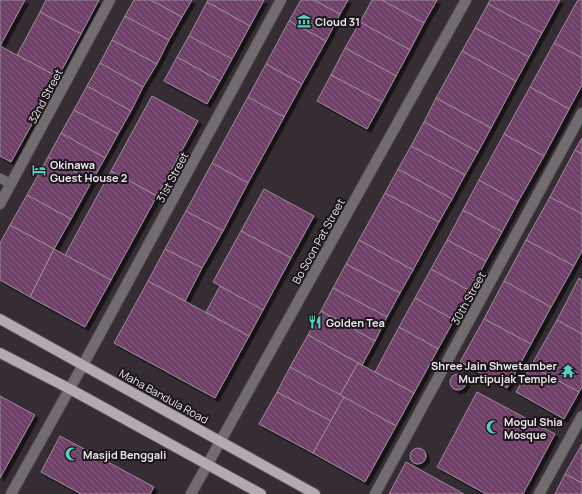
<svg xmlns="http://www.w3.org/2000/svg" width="582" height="494" font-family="Manrope,sans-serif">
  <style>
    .building { fill: url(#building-back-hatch); stroke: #9a8d98; filter: url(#shadow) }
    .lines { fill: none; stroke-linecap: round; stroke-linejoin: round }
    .lane-casing { stroke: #534951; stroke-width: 10 }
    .street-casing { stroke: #534951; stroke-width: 12 }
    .primary-casing { stroke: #534951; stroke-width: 12 }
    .lane { stroke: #726c71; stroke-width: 9 }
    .street { stroke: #726c71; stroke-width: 10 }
    .primary { stroke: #b4a8b1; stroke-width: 10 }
    .labels { text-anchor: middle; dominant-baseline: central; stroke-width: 4; stroke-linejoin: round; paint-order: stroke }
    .poi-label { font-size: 11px; font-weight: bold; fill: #ece4ea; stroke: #1b161a; text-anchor: start }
    .street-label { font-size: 11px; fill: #ece4ea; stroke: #1b161a }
  </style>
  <defs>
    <pattern id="building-back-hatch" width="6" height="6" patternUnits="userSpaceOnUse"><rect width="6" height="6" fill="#703f69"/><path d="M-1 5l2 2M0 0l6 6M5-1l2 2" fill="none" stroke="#855b7f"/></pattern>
    <filter id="shadow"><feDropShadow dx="3.5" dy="3.5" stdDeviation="0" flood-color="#0009"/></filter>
  </defs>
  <rect width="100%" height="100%" fill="#362c34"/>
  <g class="building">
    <path d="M0 0H25L0 46Z"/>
    <path d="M46 0H99L81 34 40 12Z"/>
    <path d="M134 0H151L182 17 169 40 125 16Z"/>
    <path d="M151 0H192L182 17Z"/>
    <path d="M208 0H264L250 26 207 2Z"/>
    <path d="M301 0H314L340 14 326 41 289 21Z"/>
    <path d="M314 0H348L340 14Z"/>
    <path d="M372 0H382L424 23 410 50 360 22Z"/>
    <path d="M382 0H437L424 23Z"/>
    <path d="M490 0H560L542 33 488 4Z"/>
    <path d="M578 0H582V58L554 43Z"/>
    <path d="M207 2 250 26 232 59 189 36Z"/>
    <path d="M488 4 542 33 529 57 475 28Z"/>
    <path d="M40 12 81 34 58 77 17 55Z"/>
    <path d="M125 16 169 40 157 64 112 40Z"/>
    <path d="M289 21 326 41 302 84 266 64Z"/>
    <path d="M360 22 410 50 396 76 345 48Z"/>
    <path d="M475 28 529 57 516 81 462 51Z"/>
    <path d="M189 36 232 59 220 81 177 57Z"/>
    <path d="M112 40 157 64 143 87 100 63Z"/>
    <path d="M554 43 582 58V85L569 109 530 87Z"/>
    <path d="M0 46 58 77 11 162 0 156Z"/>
    <path d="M345 48 396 76 382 102 331 75Z"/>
    <path d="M462 51 516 81 491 128 436 98Z"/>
    <path d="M177 57 220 81 207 104 164 81Z"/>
    <path d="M100 63 143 87 131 111 87 86Z"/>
    <path d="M266 64 302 84 284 117 248 97Z"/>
    <path d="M331 75 382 102 367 129 317 101Z"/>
    <path d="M87 86 131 111 118 134 74 110Z"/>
    <path d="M530 87 569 109 544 156 504 134Z"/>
    <path d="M152 96 198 121 157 196 111 171Z"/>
    <path d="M248 97 284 117 248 183 212 163Z"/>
    <path d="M436 98 491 128 478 152 424 122Z"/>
    <path d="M74 110 118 134 105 158 61 133Z"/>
    <path d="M424 122 478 152 465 175 411 146Z"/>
    <path d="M61 133 105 158 92 181 48 157Z"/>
    <path d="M504 134 544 156 518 202 479 180Z"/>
    <path d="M582 138V154L575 150Z"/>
    <path d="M411 146 465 175 452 199 398 169Z"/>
    <path d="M575 150 582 154V214L550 197Z"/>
    <path d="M48 157 92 181 71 219 27 195Z"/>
    <path d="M212 163 248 183 223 231 186 211Z"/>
    <path d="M398 169 452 199 439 222 385 193Z"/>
    <path d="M111 171 157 196 111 280 65 255Z"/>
    <path d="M479 180 518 202 502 232 463 210Z"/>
    <path d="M264 189 314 216 291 258 241 231Z"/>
    <path d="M385 193 439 222 413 270 359 240Z"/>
    <path d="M27 195 71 219 54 249 10 225Z"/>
    <path d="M550 197 582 214V251L574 266 526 240Z"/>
    <path d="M463 210 502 232 486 261 447 240Z"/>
    <path d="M186 211 223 231 202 268 165 249Z"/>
    <path d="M10 225 54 249 30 297 0 280V243Z"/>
    <path d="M241 231 291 258 263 310 213 282Z"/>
    <path d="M359 240 413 270 400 293 346 264Z"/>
    <path d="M447 240 486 261 470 291 431 269Z"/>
    <path d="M526 240 574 266 551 307 504 281Z"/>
    <path d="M54 249 111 280 85 327 30 297Z"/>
    <path d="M165 249 202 268 185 301 148 281Z"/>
    <path d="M346 264 400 293 387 317 333 288Z"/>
    <path d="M431 269 470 291 454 320 415 298Z"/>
    <path d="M579 278 582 280V334L557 320Z"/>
    <path d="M148 281 249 336 215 398 114 343Z"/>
    <path d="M504 281 551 307 531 344 484 319Z"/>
    <path d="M220 286 263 310 249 336 206 312Z"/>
    <path d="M333 288 387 317 375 341 321 311Z"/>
    <path d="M415 298 454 320 438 349 399 327Z"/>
    <path d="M321 311 375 341 362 365 308 335Z"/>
    <path d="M484 319 531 344 507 388 460 362Z"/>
    <path d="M557 320 582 334V387L579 392 531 366Z"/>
    <path d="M399 327 438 349 414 393 375 372Z"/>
    <path d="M308 335 358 363 340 395 290 367Z"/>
    <path d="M358 363 414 393 396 426 340 395Z"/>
    <path d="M531 366 579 392 564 419 516 392Z"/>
    <path d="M290 367 344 397 331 421 277 392Z"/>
    <circle cx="458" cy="382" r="8"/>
    <path d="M277 392 331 421 313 453 259 424Z"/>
    <path d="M477 392 555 434 523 494H486L437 467Z"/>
    <path d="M0 396 35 415 0 478Z"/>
    <path d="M344 397 396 426 365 482 313 453Z"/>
    <path d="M60 436 154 487 150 494H81L41 472Z"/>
    <path d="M582 444V483L565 474Z"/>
    <circle cx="418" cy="456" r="8"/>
    <path d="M406 462 464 494H389Z"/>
    <path d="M565 474 582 483V494H555Z"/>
  </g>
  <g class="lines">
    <g class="lane-casing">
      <path id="lane" d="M0 178 11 184"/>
    </g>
    <g class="street-casing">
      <g id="street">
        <path d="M0 204 110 0"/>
        <path d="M11 494 83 365 281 0"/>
        <path d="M191 494 466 0"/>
        <path d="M375 494 582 113"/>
        <path d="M539 494 582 416"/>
      </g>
    </g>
    <g class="primary-casing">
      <g id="primary">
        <path d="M0 319 315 494"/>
        <path d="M0 353 70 389 261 494"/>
      </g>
    </g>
    <use href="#lane" class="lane"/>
    <use href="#street" class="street"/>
    <use href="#primary" class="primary"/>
  </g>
  <defs>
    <g id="museum-bare" transform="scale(1.08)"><path d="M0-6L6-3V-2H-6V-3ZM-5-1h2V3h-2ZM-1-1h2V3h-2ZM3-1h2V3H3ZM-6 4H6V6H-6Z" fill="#5acebd" stroke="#1b161a" stroke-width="2.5" paint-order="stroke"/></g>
    <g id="hotel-bare" transform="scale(1.08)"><path d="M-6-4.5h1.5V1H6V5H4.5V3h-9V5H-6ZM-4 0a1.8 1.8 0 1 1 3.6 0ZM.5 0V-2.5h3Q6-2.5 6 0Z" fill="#5acebd" stroke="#1b161a" stroke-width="2.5" paint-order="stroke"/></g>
    <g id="restaurant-bare" transform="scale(1.08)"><path d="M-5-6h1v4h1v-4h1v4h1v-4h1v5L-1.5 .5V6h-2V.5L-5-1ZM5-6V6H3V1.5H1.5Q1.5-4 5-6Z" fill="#5acebd" stroke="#1b161a" stroke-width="2.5" paint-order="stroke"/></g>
    <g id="temple-bare" transform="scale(1.08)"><path d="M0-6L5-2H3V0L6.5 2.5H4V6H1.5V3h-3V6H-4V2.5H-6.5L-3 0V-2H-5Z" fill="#5acebd" stroke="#1b161a" stroke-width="2.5" paint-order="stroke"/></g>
    <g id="mosque-bare" transform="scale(1.08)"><path d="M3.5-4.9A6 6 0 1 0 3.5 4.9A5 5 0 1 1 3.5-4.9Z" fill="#5acebd" stroke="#1b161a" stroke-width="2.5" paint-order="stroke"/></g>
  </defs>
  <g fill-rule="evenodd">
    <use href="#museum-bare" x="304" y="21"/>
    <use href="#hotel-bare" x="39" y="170"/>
    <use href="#restaurant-bare" x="315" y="322"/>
    <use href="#temple-bare" x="568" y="371"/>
    <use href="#mosque-bare" x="493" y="427"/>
    <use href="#mosque-bare" x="72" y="454"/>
  </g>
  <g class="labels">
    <g class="poi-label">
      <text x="315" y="21">Cloud 31</text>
      <text x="50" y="164">Okinawa<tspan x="50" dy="13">Guest House 2</tspan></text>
      <text x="326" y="322">Golden Tea</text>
      <text x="557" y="365" text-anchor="end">Shree Jain Shwetamber<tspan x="557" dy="13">Murtipujak Temple</tspan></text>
      <text x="504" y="421">Mogul Shia<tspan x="504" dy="13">Mosque</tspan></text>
      <text x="83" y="454">Masjid Benggali</text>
    </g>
    <g class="street-label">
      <text transform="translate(45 96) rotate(-62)">32nd Street</text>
      <text transform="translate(172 177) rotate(-62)">31st Street</text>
      <text transform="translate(318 241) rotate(-61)">Bo Soon Pat Street</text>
      <text transform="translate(468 298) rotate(-61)">30th Street</text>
      <text transform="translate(164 396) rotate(29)">Maha Bandula Road</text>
    </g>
  </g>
</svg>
